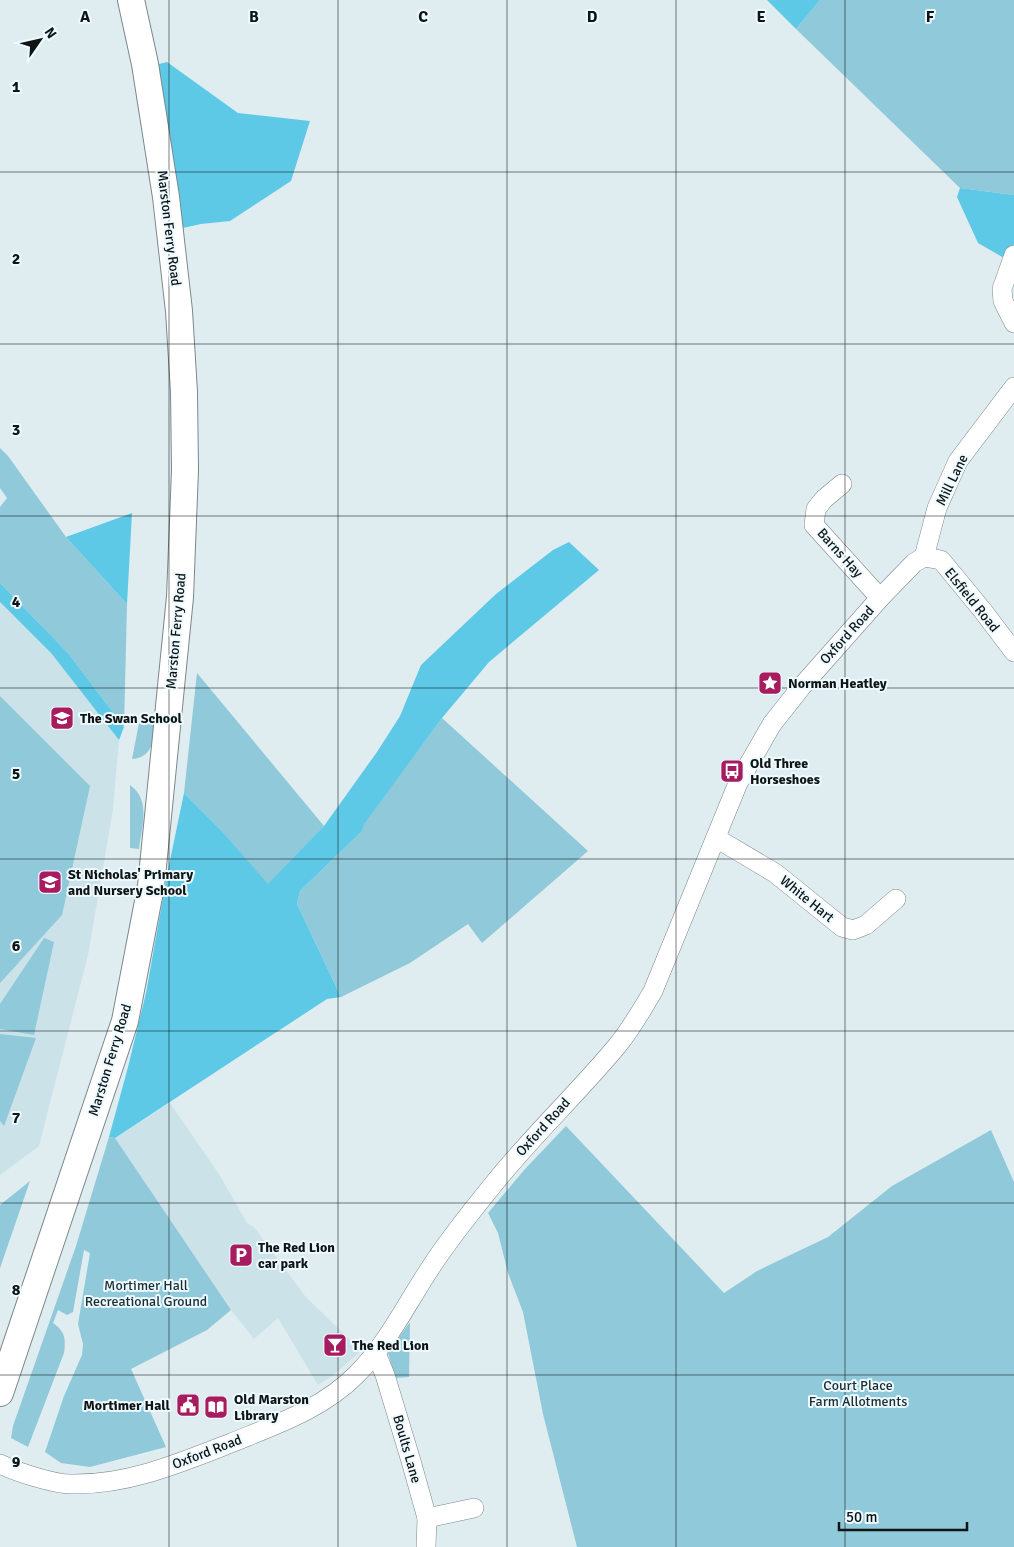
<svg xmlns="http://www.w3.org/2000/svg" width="1014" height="1547" font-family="Signika,sans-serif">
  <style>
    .built { fill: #cbe2e8 }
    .green { fill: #8fc9da }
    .forest { fill: #5dc9e6 }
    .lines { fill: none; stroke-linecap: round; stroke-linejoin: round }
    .minor-casing { stroke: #7b888b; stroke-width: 20 }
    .secondary-casing { stroke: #7b888b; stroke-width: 28 }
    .minor { stroke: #fff; stroke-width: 19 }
    .secondary { stroke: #fff; stroke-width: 26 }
    .grid { fill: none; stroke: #0f1415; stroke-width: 1; stroke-opacity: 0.55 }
    .labels { text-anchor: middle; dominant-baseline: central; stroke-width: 4; stroke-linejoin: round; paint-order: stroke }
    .street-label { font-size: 14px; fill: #0f1415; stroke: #edfaff }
    .poi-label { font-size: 14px; font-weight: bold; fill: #0f1415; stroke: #edfaff; text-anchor: start }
    .park-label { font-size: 14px; fill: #192d33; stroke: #edfaff }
    .grid-label { font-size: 16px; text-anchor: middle; font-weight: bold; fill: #0f1415; stroke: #edfaff; stroke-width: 4; stroke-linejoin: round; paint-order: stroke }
  </style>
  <rect width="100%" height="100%" fill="#dfedf1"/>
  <g class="built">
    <path d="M0 602 51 653 119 740 113 809 88 955 39 1146 0 1175Z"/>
    <path d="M170 1103 219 1174 247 1223 254 1227 305 1296 361 1351 332 1376 318 1385 278 1318 254 1339 231 1310 115 1138Z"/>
  </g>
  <g class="green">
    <path d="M820 0H1014V195L960 188 796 29Z"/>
    <path d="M0 448 8 456 66 537 127 604 124 727 68 653 0 583V507L7 498 0 488Z"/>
    <path d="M197 673 324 826 268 885 221 830 184 793Z"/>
    <path d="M0 696 90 786 62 915 0 983Z"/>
    <path d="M442 718 588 851 482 943 468 924 410 963 341 997 297 904 300 891 362 831 363 824Z"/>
    <path d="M139 723H153L157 727C154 742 150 758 132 759Z"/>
    <path d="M130 785C151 800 142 826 139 849L130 848Z"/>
    <path d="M44 938 54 942 34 1035 0 1029V1004Z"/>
    <path d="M0 1034 36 1038 4 1126 0 1121Z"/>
    <path d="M566 1126 724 1293 757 1271 828 1237 892 1186 991 1130 1014 1182V1547H577L543 1414 523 1312 508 1273 498 1233 488 1213 525 1169Z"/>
    <path d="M109 1137 115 1138 231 1310 207 1330 131 1369 166 1447 90 1467 61 1463 45 1452 64 1396 82 1355 83 1344 78 1324 90 1253 84 1250 73 1312 67 1315 58 1310 53 1323C65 1331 66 1339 64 1353L28 1447 11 1438 13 1426 76 1246Z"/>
    <path d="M30 1181 0 1268V1205Z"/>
    <path d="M410 1322 409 1377 395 1378 388 1353Z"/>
  </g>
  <g class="forest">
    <path d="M767 0H820L796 29Z"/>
    <path d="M167 62 238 113 310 121 291 181 230 221 201 224 178 229 155 65Z"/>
    <path d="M960 188 1014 195V255L1011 262 978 243 957 197Z"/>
    <path d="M132 513 127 604 66 537Z"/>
    <path d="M569 542 599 570 489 662 442 718 364 824 362 831 300 891 297 904 341 997 327 999 115 1138 109 1137 128 1067 146 993 168 870 184 793 221 830 268 884 324 826 377 752 400 716 421 665 496 594 553 550Z"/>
    <path d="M0 583 68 653 124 727 119 740 51 653 0 602Z"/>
  </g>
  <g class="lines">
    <g class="minor-casing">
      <g id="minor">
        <path d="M1014 255 1002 289 1003 301 1014 323"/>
        <path d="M842 484 824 499 816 509 814 525 880 598"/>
        <path d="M924 557 937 508 958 461 1014 387"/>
        <path d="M924 557 941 560 983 611 1014 652"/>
        <path d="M716 838 775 873 842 927 853 930 866 925 896 899"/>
        <path d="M376 1353 385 1375 411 1461 427 1518 426 1547"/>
        <path d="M0 1464C17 1472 53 1484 71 1484 128 1485 180 1463 231 1443 275 1425 323 1409 357 1374 388 1343 407 1303 431 1267 449 1239 471 1212 492 1186 531 1137 577 1094 617 1046 631 1029 642 1010 653 991L738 783 772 724 802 686 880 598 914 563 924 557"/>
        <path d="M427 1518 474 1508"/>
      </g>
    </g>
    <g class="secondary-casing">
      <path id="secondary" d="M0 1393 125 1021 151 886 180 597 185 470 184 392 179 311 166 197 145 64 131 0"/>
    </g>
    <use href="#minor" class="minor"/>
    <use href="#secondary" class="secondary"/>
  </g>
  <path class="grid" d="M169 0V1547M338 0V1547M507 0V1547M676 0V1547M845 0V1547M0 172H1014M0 344H1014M0 516H1014M0 688H1014M0 859H1014M0 1031H1014M0 1203H1014M0 1375H1014"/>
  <defs>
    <g id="sight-square" transform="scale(1.25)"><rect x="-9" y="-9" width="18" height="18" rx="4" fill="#a71b5f" stroke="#edfaff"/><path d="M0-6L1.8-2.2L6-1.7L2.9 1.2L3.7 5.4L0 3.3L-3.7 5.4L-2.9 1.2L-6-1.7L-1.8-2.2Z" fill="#fff"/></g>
    <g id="school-square" transform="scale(1.25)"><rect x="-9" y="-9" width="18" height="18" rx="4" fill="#a71b5f" stroke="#edfaff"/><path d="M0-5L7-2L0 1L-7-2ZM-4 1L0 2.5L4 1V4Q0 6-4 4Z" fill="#fff"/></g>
    <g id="bus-square" transform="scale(1.25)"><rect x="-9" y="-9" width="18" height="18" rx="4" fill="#a71b5f" stroke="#edfaff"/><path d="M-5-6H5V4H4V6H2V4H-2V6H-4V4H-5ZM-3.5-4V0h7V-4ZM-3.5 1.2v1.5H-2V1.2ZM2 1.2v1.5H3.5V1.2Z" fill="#fff"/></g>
    <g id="parking-square" transform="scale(1.25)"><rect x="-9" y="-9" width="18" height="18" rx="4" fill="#a71b5f" stroke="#edfaff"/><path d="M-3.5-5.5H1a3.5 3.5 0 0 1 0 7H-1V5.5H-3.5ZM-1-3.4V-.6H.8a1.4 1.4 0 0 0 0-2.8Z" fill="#fff"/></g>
    <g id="bar-square" transform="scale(1.25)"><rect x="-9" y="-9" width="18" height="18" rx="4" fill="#a71b5f" stroke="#edfaff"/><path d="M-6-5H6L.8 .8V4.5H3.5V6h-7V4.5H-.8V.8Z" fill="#fff"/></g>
    <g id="civic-square" transform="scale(1.25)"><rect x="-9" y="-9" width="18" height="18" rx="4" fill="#a71b5f" stroke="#edfaff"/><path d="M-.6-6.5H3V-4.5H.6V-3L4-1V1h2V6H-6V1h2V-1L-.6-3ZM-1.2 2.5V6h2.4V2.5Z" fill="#fff"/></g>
    <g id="library-square" transform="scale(1.25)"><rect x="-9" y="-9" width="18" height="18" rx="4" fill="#a71b5f" stroke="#edfaff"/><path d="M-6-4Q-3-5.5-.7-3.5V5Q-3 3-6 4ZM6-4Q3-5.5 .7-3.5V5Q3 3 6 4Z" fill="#fff"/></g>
  </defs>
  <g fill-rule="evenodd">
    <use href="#sight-square" x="770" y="683"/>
    <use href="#school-square" x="62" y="718"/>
    <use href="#bus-square" x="732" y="771"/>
    <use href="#school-square" x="50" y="882"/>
    <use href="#parking-square" x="241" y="1255"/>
    <use href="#bar-square" x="335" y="1345"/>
    <use href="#civic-square" x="188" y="1405"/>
    <use href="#library-square" x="216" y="1407"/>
  </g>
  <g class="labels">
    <g class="street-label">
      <text transform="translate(169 228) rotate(83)">Marston Ferry Road</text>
      <text transform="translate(952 480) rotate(-64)">Mill Lane</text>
      <text transform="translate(840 553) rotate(48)">Barns Hay</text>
      <text transform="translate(972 600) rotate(51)">Elsfield Road</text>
      <text transform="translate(176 631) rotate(-85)">Marston Ferry Road</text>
      <text transform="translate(847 635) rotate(-48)">Oxford Road</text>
      <text transform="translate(807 899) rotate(39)">White Hart</text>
      <text transform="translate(110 1060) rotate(-73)">Marston Ferry Road</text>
      <text transform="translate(543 1127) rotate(-48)">Oxford Road</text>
      <text transform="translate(407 1449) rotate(74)">Boults Lane</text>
      <text transform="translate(207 1452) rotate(-21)">Oxford Road</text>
    </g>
    <g class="poi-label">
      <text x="788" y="683">Norman Heatley</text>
      <text x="80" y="718">The Swan School</text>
      <text x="750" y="763">Old Three<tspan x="750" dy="16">Horseshoes</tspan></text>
      <text x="68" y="874">St Nicholas' Primary<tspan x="68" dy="16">and Nursery School</tspan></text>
      <text x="258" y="1247">The Red Lion<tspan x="258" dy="16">car park</tspan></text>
      <text x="352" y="1345">The Red Lion</text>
      <text x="234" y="1399">Old Marston<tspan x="234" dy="16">Library</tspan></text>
      <text x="170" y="1405" text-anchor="end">Mortimer Hall</text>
    </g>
    <g class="park-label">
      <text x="146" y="1285">Mortimer Hall<tspan x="146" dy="16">Recreational Ground</tspan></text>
      <text x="858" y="1385">Court Place<tspan x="858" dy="16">Farm Allotments</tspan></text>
    </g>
  </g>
  <g class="grid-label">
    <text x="85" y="22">A</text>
    <text x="254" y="22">B</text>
    <text x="423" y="22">C</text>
    <text x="592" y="22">D</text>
    <text x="761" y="22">E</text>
    <text x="930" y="22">F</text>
    <text x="16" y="92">1</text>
    <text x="16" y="264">2</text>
    <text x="16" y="435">3</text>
    <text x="16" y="607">4</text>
    <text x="16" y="779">5</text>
    <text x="16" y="951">6</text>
    <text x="16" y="1123">7</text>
    <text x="16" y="1295">8</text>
    <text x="16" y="1467">9</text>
  </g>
  <g transform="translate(40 40) rotate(56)" stroke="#edfaff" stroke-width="4" paint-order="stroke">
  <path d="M0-4L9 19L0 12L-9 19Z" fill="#0f1415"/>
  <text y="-8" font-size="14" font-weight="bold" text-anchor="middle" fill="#0f1415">N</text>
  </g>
  <path d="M839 1522v8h128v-8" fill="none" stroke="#0f1415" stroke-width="2.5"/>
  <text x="846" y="1522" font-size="15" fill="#0f1415" stroke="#edfaff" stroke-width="4" paint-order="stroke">50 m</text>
</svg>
